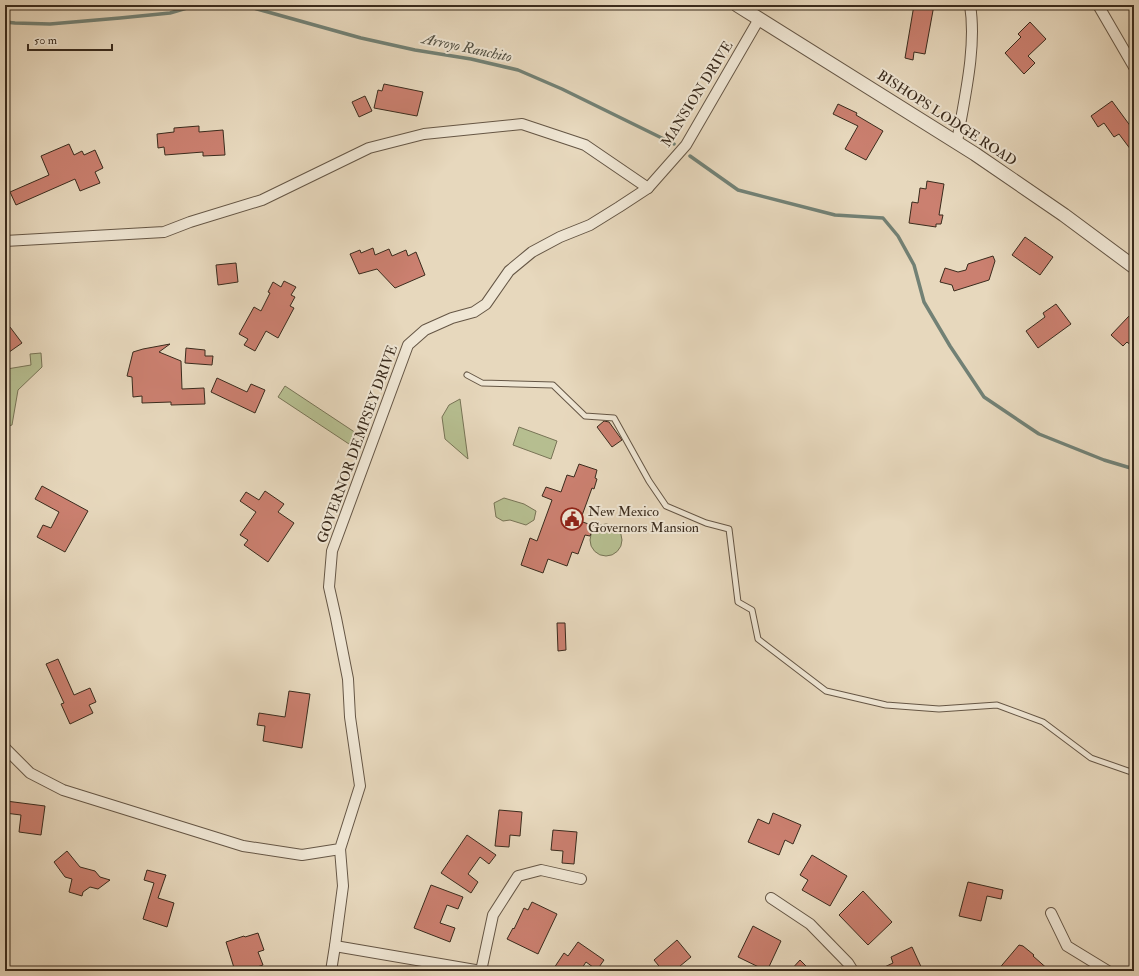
<svg xmlns="http://www.w3.org/2000/svg" width="1139" height="976" font-family="'IM FELL Double Pica',serif">
  <style>
    .green { fill: #b6be90; stroke: #787456 }
    .lines { fill: none; stroke-linecap: round; stroke-linejoin: round }
    .stream { stroke: #728175; stroke-width: 3.5 }
    .building { fill: #cb8070; stroke: #3a2b1d }
    .service-casing { stroke: #655645; stroke-width: 7 }
    .minor-casing { stroke: #655645; stroke-width: 12 }
    .tertiary-casing { stroke: #655645; stroke-width: 15 }
    .service { stroke: #efe6d4; stroke-width: 5 }
    .minor { stroke: #efe6d4; stroke-width: 10 }
    .tertiary { stroke: #efe6d4; stroke-width: 13 }
    .labels { text-anchor: middle; dominant-baseline: central; stroke-width: 4; stroke-linejoin: round; paint-order: stroke }
    .street-label { font-size: 14px; fill: #3a2b1d; stroke: #efe6d4 }
    .poi-label { font-size: 14px; fill: #3a2b1d; stroke: #efe6d4; text-anchor: start }
    .water-label { font-size: 15px; font-style: italic; fill: #514f42; stroke: #efe6d4 }
  </style>
  <rect width="100%" height="100%" fill="#e7d8bd"/>
  <filter id="stains"><feTurbulence type="fractalNoise" baseFrequency=".005" numOctaves="4"/><feColorMatrix values="0 0 0 0 .2 0 0 0 0 .09 0 0 0 0 .02 0 0 0 .5 -.17"/></filter>
  <radialGradient id="worn" r=".72"><stop offset=".6" stop-color="#630" stop-opacity="0"/><stop offset="1" stop-color="#630" stop-opacity=".3"/></radialGradient>
  <g class="green">
    <path d="M41 353 42 367 18 390 12 425 5 427V374L7 369 31 365 30 354Z"/>
    <path d="M285 386 356 433 349 444 278 397Z"/>
    <path d="M460 399 468 459 445 439 442 417 449 405Z"/>
    <path d="M519 427 557 441 551 459 513 445Z"/>
    <path d="M504 498 524 504 536 511 534 520 526 525 510 520 503 521 496 517 494 503Z"/>
    <circle cx="606" cy="540" r="16"/>
  </g>
  <g class="lines">
    <g class="stream">
      <path d="M243 5 361 38 415 50 471 59 518 70 562 89 674 144"/>
      <path d="M5 22 15 23 50 24 120 18 170 13 197 5"/>
      <path d="M690 156 738 190 835 215 883 218 898 236 914 265 924 302 950 346 984 397 1039 434 1104 460 1134 469"/>
    </g>
  </g>
  <g class="building">
    <path d="M914 5H934L925 54 914 52 913 60 905 58Z"/>
    <path d="M1030 22 1046 39 1028 56 1035 63 1024 74 1005 53 1021 37 1018 34Z"/>
    <path d="M384 84 423 92 417 116 374 108 378 90 382 91Z"/>
    <path d="M365 96 372 111 359 117 352 102Z"/>
    <path d="M1112 101 1134 131V154L1119 134 1114 137 1104 123 1098 127 1091 116Z"/>
    <path d="M838 104 857 113 856 115 883 131 866 160 845 149 858 126 833 114Z"/>
    <path d="M199 126V132L223 130 225 155 203 156V152L165 155 164 147 158 148 157 134 174 132V128Z"/>
    <path d="M69 144 74 155 82 151 84 155 95 150 103 168 95 172 100 183 80 191 75 179 16 205 10 192 49 175 41 156Z"/>
    <path d="M927 181 944 184 939 215H943L941 224H936V227L909 223 912 202 918 203 920 188 926 189Z"/>
    <path d="M1025 237 1053 257 1040 275 1012 255Z"/>
    <path d="M373 248 375 255 389 249 392 256 406 250 408 256 416 252 425 275 395 288 377 269 359 274 350 254 360 250 361 253Z"/>
    <path d="M993 256 995 261 989 280 954 291 952 285 940 282 945 268 958 272 966 270 968 264Z"/>
    <path d="M236 263 238 282 218 285 216 265Z"/>
    <path d="M284 281 296 287 291 295 295 297 290 306 294 308 278 338 266 331 255 351 244 345 248 339 239 334 254 307 261 311 270 293 268 292 273 282 281 287Z"/>
    <path d="M1056 304 1071 324 1038 348 1026 331 1045 317 1043 313Z"/>
    <path d="M1129 316 1134 321V348L1127 342 1123 346 1111 335Z"/>
    <path d="M10 327 22 343 5 355V331Z"/>
    <path d="M170 344 159 352 181 361 182 389 204 388 205 404 171 405V402L142 403V396L133 397 132 377 127 376 133 352 143 349Z"/>
    <path d="M186 348 205 350V356H213L212 365 185 363Z"/>
    <path d="M217 378 247 392 251 384 265 390 255 413 211 392Z"/>
    <path d="M604 421 609 422 622 440 612 447 597 427Z"/>
    <path d="M579 464 597 470 595 478 597 479 594 489 592 488 580 521 594 526 590 536 585 535 578 554 572 552 567 566 548 559 543 573 521 565 530 538 537 541 552 500 542 496 546 487 561 492 567 475 574 477Z"/>
    <path d="M42 486 88 511 65 552 37 537 43 525 51 528 59 512 35 499Z"/>
    <path d="M265 491 284 504 278 512 294 523 268 562 244 545 248 540 240 535 256 512 240 501 246 492 259 500Z"/>
    <path d="M557 623H565L566 650 558 651Z"/>
    <path d="M58 659 74 695 90 688 96 702 89 705 93 713 70 724 61 704 64 703 46 664Z"/>
    <path d="M289 691 310 694 302 748 263 741 265 726 257 725 259 713 285 717Z"/>
    <path d="M6 801 45 806 41 835 19 832 21 815 5 813Z"/>
    <path d="M499 810 522 812 520 836 510 835 509 847 495 846Z"/>
    <path d="M773 813 801 825 793 844 785 840 779 855 748 842 758 819 769 824Z"/>
    <path d="M553 830 577 832 574 864 562 863 563 851 551 850Z"/>
    <path d="M467 835 496 855 489 864 480 857 468 874 478 882 471 893 441 873Z"/>
    <path d="M67 851 80 867 95 871 100 877 110 880 98 889 90 887 83 892 82 896 69 892 72 879 65 877 54 862Z"/>
    <path d="M812 855 847 876 830 906 802 890 808 880 800 875Z"/>
    <path d="M147 870 166 875 158 898 174 903 167 927 143 919 154 883 144 880Z"/>
    <path d="M968 882 1003 890 1001 899 987 896 981 921 959 916Z"/>
    <path d="M431 885 463 897 458 909 447 905 440 923 455 928 450 942 414 928Z"/>
    <path d="M863 891 892 922 868 945 839 915Z"/>
    <path d="M532 902 557 914 538 954 507 939 513 928 514 929 524 908 528 910Z"/>
    <path d="M753 926 781 941 767 971 738 957Z"/>
    <path d="M258 933 264 950 258 952 263 965 245 971H235L226 942 244 936 245 937Z"/>
    <path d="M677 940 691 957 674 971H663L654 960Z"/>
    <path d="M578 942 604 960 597 970 586 962 580 971H552L564 953 568 956Z"/>
    <path d="M1019 945 1023 946 1034 955 1033 956 1050 971H997Z"/>
    <path d="M912 947 923 971H876L893 963 891 957Z"/>
    <path d="M800 960 811 971H790Z"/>
  </g>
  <g class="lines">
    <g class="service-casing">
      <path id="service" d="M467 375 482 383 553 385 585 416 614 418 649 481 666 506 706 523 729 529 738 602 752 610 758 639 826 691 886 705 939 709 997 705 1043 722 1091 758 1134 773"/>
    </g>
    <g class="minor-casing">
      <g id="minor">
        <path d="M1098 5 1134 67"/>
        <path d="M957 142C964 100 977 47 970 5"/>
        <path d="M5 241 164 232 190 222 262 200 369 148 424 134 522 124 585 145 648 188"/>
        <path d="M5 748 30 773 63 790 243 846 302 855 340 849 360 786 350 717 348 679 336 618 329 587 332 551 408 345 425 330 452 318 474 312 486 304 509 271 532 252 560 237 590 225 619 207 648 188 686 145 759 19"/>
        <path d="M771 898 810 924 848 963 853 971"/>
        <path d="M1051 913 1067 946 1108 971"/>
        <path d="M335 946 481 971"/>
        <path d="M331 971 335 946 343 886 340 849"/>
        <path d="M481 971 493 915 518 876 541 870 581 879"/>
      </g>
    </g>
    <g class="tertiary-casing">
      <path id="tertiary" d="M737 5 975 154 1064 215 1134 267"/>
    </g>
    <use href="#service" class="service"/>
    <use href="#minor" class="minor"/>
    <use href="#tertiary" class="tertiary"/>
  </g>
  <defs>
    <g id="civic-ring" transform="scale(1.15)"><circle r="9.5" fill="#efe6d4" stroke="#8f2418" stroke-width="1.5"/><path d="M-.6-6.5H3V-4.5H.6V-3L4-1V1h2V6H-6V1h2V-1L-.6-3ZM-1.2 2.5V6h2.4V2.5Z" fill="#8f2418"/></g>
  </defs>
  <g fill-rule="evenodd">
    <use href="#civic-ring" x="572" y="519"/>
  </g>
  <g class="labels">
    <g class="street-label">
      <text transform="translate(697 94) rotate(-58)">MANSION DRIVE</text>
      <text transform="translate(947 118) rotate(33)">BISHOPS LODGE ROAD</text>
      <text transform="translate(357 444) rotate(-70)">GOVERNOR DEMPSEY DRIVE</text>
    </g>
    <g class="poi-label">
      <text x="588" y="511">New Mexico<tspan x="588" dy="16">Governors Mansion</tspan></text>
    </g>
    <g class="water-label">
      <text transform="translate(467 48) rotate(12)">Arroyo Ranchito</text>
    </g>
  </g>
  <rect width="1139" height="976" fill="none" stroke="#e7d8bd" stroke-width="20"/>
  <rect x="6" y="6" width="1127" height="964" fill="none" stroke="#3a2b1d" stroke-width="2"/>
  <rect x="10" y="10" width="1119" height="956" fill="none" stroke="#3a2b1d"/>
  <path d="M28 44v6h84v-6" fill="none" stroke="#3a2b1d" stroke-width="2"/>
  <text x="34" y="44" font-size="12" fill="#3a2b1d" stroke="#efe6d4" stroke-width="3" paint-order="stroke">50 m</text>
  <rect width="100%" height="100%" filter="url(#stains)"/>
  <rect width="100%" height="100%" fill="url(#worn)"/>
</svg>
